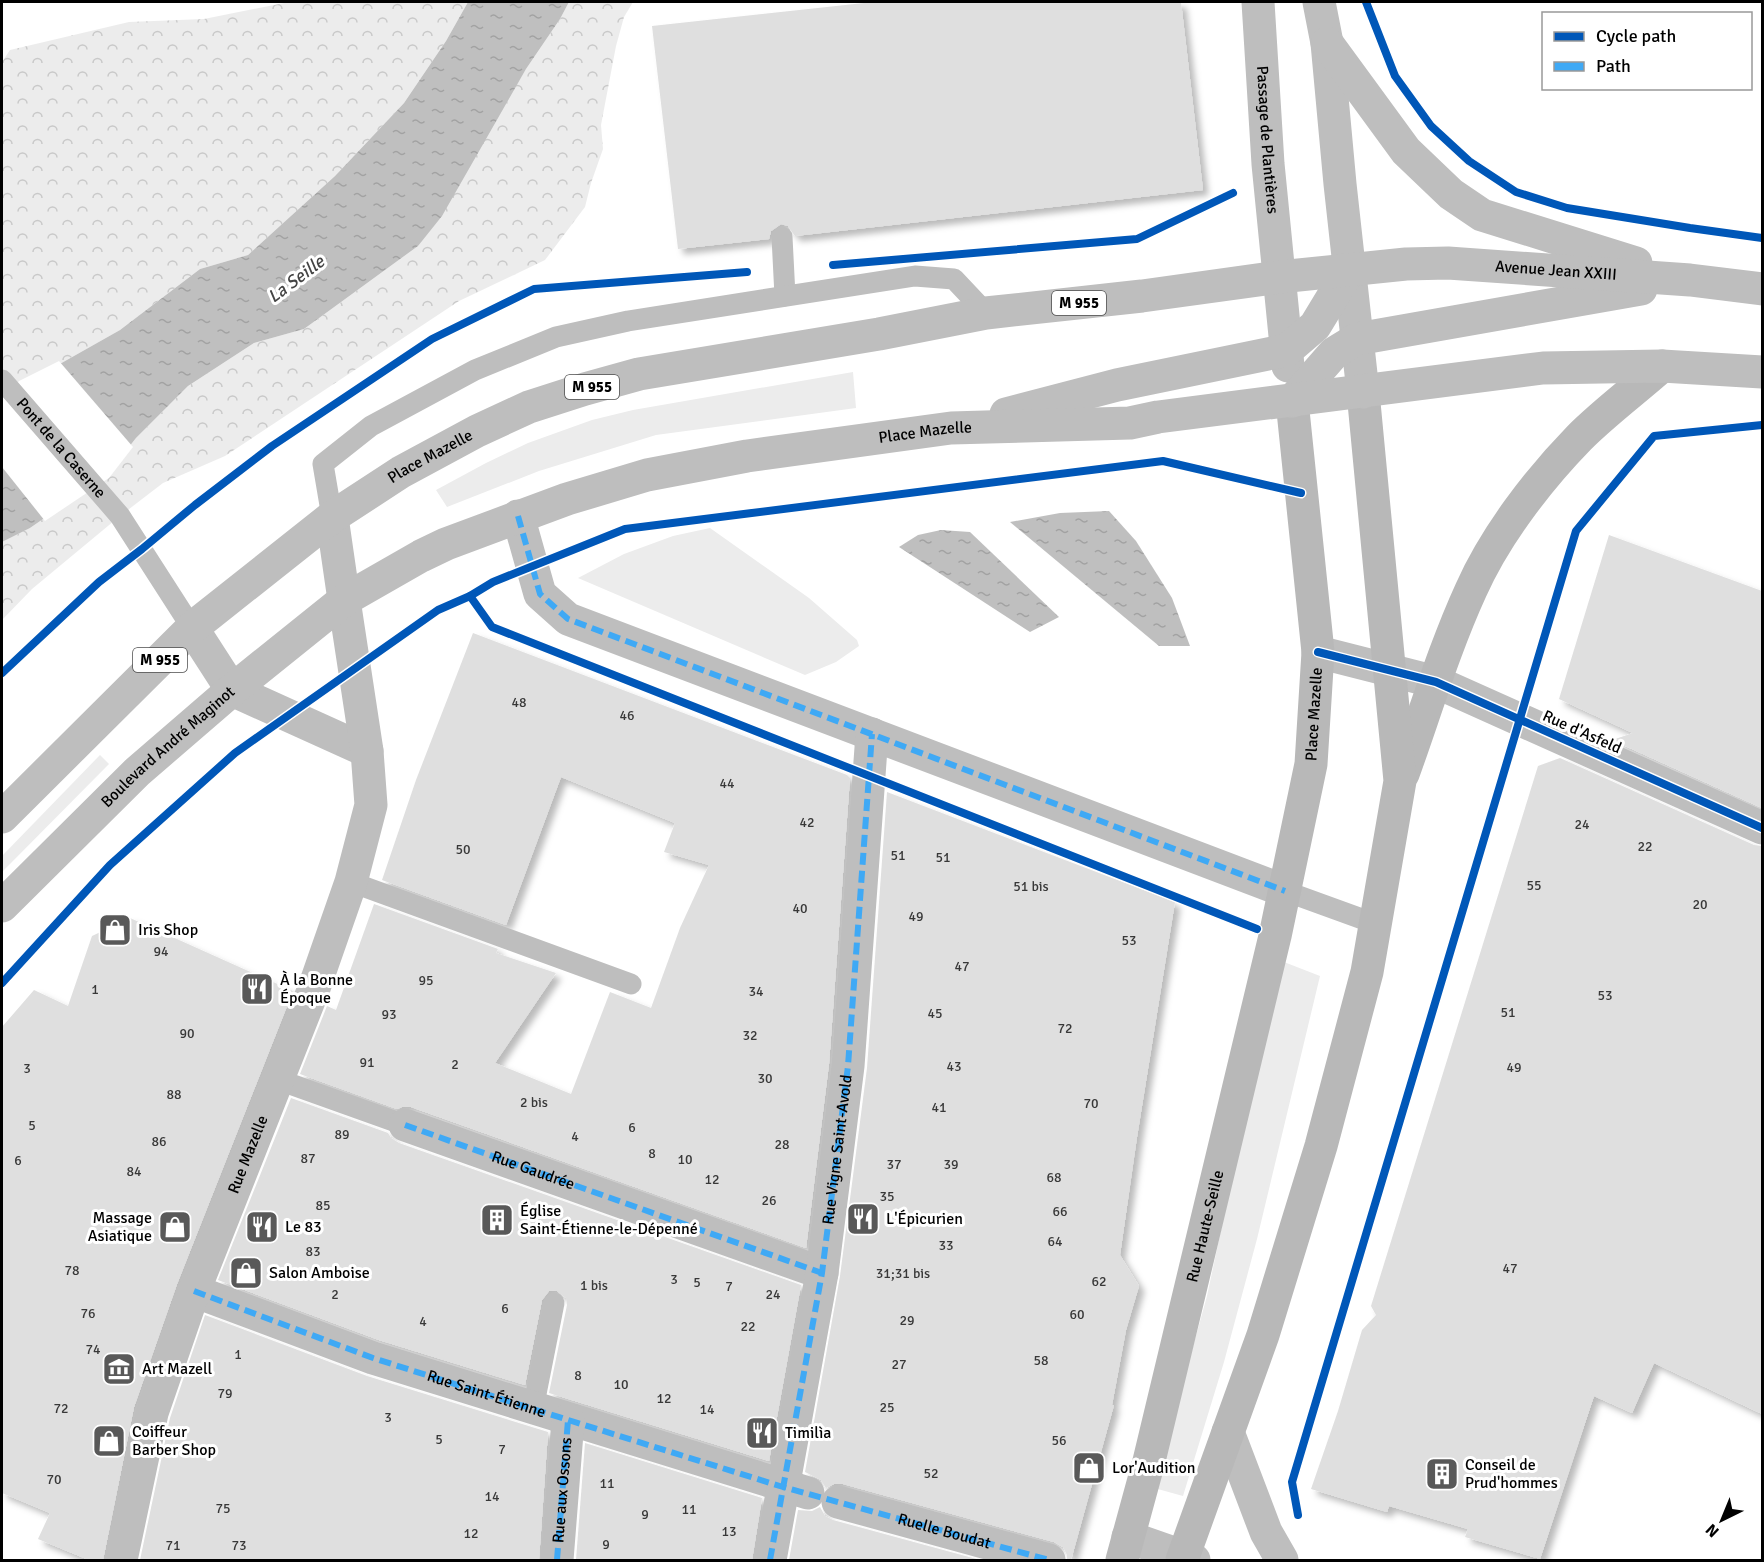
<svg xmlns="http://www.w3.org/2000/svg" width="1764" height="1562" font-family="Signika,sans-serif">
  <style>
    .grass { fill: #ececec }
    .forest { fill: url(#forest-crowns) }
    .water { fill: url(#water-ripples) }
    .pier { fill: #fff }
    .building { fill: #dfdfdf; filter: url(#shadow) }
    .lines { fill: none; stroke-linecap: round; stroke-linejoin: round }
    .lane { stroke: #bebebe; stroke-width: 21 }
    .street { stroke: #bebebe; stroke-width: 33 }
    .secondary { stroke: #b8b8b8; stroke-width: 33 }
    .primary { stroke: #bebebe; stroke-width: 33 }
    .quiet { stroke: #3fa9f5; stroke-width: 6; stroke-dasharray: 12 6; stroke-linecap: butt }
    .cycleway-casing { stroke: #fff; stroke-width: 11 }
    .cycleway { stroke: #0057b8; stroke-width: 8 }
    .labels { text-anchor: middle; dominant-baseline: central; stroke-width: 6; stroke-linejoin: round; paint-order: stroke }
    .number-label { font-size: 14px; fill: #383838 }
    .shield { fill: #fff; stroke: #4c4c4c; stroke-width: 1.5 }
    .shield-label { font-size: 15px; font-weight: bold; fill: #000 }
    .street-label { font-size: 16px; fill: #000; stroke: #fff }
    .poi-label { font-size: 16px; fill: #000; stroke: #fff; text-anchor: start }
    .water-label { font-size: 18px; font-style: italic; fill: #444; stroke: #fff }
  </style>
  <defs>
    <pattern id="forest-crowns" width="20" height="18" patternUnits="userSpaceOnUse" patternTransform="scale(1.5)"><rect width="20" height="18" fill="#ececec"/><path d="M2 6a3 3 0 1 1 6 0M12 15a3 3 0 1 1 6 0" fill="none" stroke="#c9c9c9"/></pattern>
    <pattern id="water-ripples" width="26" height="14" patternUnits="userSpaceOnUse" patternTransform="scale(1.5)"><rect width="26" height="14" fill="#bfbfbf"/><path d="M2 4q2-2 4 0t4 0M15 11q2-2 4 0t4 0" fill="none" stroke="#a2a2a2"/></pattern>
    <filter id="shadow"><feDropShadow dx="5.5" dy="5.5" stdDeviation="3" flood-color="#0004"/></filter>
  </defs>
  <rect width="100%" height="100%" fill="#fff"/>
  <g class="grass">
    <path d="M853 372 856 408 656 435 539 471 447 507 436 490 486 463 528 443 592 420 633 410Z"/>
    <path d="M710 528 809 598 857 640 859 646 836 662 805 675 578 578 624 554 673 536Z"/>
    <path d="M100 755 109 764 2 872V856Z"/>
    <path d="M1284 962 1320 976 1257 1239 1224 1362 1183 1496 1154 1488 1207 1296 1253 1080Z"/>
  </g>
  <g class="forest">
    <path d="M289 2H468L446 41 404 103 335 176 248 255 200 269 120 330 58 365 2 404V62L10 50 129 22 204 19Z"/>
    <path d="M569 2H633L624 17 616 46 601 125 603 149 591 183 585 207 545 260 459 301 225 456 163 483 120 516 32 589 2 620V542L30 528 107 475 136 438 188 386 254 343 304 329 418 246 526 69 560 19Z"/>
  </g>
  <g class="water">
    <path d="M468 2H569L560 19 526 69 442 216 418 246 304 329 254 343 188 386 136 438 107 475 30 528 2 542V404L58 365 120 330 200 269 248 255 335 176 404 103 446 41Z"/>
    <path d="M1109 511 1136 541 1172 598 1190 646H1159L1010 522 1060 513Z"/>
    <path d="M941 530 970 532 1059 617 1030 632 899 547 918 535Z"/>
  </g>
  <path class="pier" d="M59 361 133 447 109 478 45 521 2 467V399L19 381Z"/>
  <g class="building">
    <path d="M873 2H1181L1203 190 795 236 788 226 781 224 771 231 769 239 678 249 652 26Z"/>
    <path d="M1609 535 1762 591V808L1612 740 1633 733 1559 699Z"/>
    <path d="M473 633 847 775 850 778 829 1064 806 1248 411 1107H402L397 1109 300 1074 327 1006 336 1010 374 904 498 949 496 953 556 973 495 1063 571 1094 610 992 651 1008 680 928 709 865 664 852 675 823 561 777 506 925 382 880 416 780Z"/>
    <path d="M1560 758 1754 845 1762 846V1414L1654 1363 1632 1413 1594 1396 1540 1559 1465 1537 1468 1529 1389 1506 1387 1512 1311 1489 1338 1411 1362 1330 1376 1315 1371 1306 1538 766Z"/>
    <path d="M887 792 1175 902 1137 1137 1120 1255 1139 1286 1126 1330 1112 1405H1114L1071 1560H1067V1555L1063 1547 1054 1542 843 1484H834L826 1488 821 1480 805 1472 840 1276 867 1068Z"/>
    <path d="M130 918 293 991 177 1284 134 1407 103 1560H89L38 1539 50 1513 2 1493V1027L34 990 68 1006 92 936Z"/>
    <path d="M291 1098 388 1133 391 1138 399 1143 801 1285 769 1461 549 1393 567 1305 566 1298 557 1291H549L542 1300 525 1385 379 1340 218 1280Z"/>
    <path d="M205 1315 367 1376 548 1432 539 1560H140L170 1418Z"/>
    <path d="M585 1443 762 1498 752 1560H576Z"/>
    <path d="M820 1507 825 1516 833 1520 980 1560H789L798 1510 812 1511Z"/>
  </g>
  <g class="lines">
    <g class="lane">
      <path d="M782 237 785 296"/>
      <path id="s1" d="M2 380 120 516 192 628"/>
      <path d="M332 517 323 464 371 426 475 370 556 337 628 321 915 276 954 279 986 313"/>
      <path d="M351 882 631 984"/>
      <path d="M1285 891 1376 924"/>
      <path d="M279 1080 405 1125"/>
      <path d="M533 1409 554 1303"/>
    </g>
    <g class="street">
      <path d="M518 516 540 594 568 619 1285 891"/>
      <path d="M1318 652 1436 682 1762 828"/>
      <path d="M232 690 367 751"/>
      <path d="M405 1125 822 1273"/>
      <path d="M194 1291 373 1358 808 1493"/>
      <path d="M1228 1432 1266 1532 1282 1560"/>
      <path d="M838 1502 1049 1560"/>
      <path d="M1128 1537 1194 1560"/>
      <path id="s2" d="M121 1560 152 1413 194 1291 314 988 351 882 371 805 367 751 344 600"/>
      <path id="s3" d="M557 1560 568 1420"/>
      <path d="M770 1560 822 1273 848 1066 872 734"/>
    </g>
    <g class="secondary">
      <path d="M1403 774C1425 713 1444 649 1471 590 1495 536 1538 480 1579 438 1605 412 1635 390 1662 366"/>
      <path id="s4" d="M1122 1560 1149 1461 1275 936 1311 764 1318 652 1292 401"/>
      <path d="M1182 1560 1263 1335 1321 1146 1367 972 1400 781 1363 392"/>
    </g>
    <g class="primary">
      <path id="s5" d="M1258 2 1268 164 1288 366"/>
      <path d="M1319 2 1327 43 1340 184 1363 392"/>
      <path d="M1327 43 1406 151 1451 194 1482 215 1636 263"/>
      <path d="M1292 401 1334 353 1357 339 1641 289"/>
      <path d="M1006 414 1117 385 1287 350 1315 326 1349 270"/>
      <path d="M332 517 344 600"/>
      <path d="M192 628 232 690"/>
      <path id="s6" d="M2 817 192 628 332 517 401 472 477 431 529 407 585 389 639 374 879 334 986 313 1142 296 1279 277 1406 264 1448 263 1690 280 1762 289"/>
      <path id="s7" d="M2 906 137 772 232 690 344 600 421 556 446 544 567 499 647 475 747 456 951 428 1130 423 1158 417 1543 368 1662 366 1762 372"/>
    </g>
    <g class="quiet">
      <path d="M518 516 540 594 568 619 1285 891"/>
      <path id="s8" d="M405 1125 822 1273"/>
      <path id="s9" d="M194 1291 373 1358 533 1409 783 1487 1049 1560"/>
      <path d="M557 1560 568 1420"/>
      <path id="s10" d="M770 1560 822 1273 848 1066 872 734"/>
    </g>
    <g class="cycleway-casing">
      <g id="cycleway">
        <path d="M1366 2 1395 76 1431 126 1469 161 1516 192 1567 208 1690 228 1762 238"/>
        <path d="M833 265 1137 239 1233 193"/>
        <path d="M470 596 492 627 1257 929"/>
        <path d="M1318 652 1436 682 1762 828"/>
        <path d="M2 673 99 582 142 549 195 505 272 446 432 339 534 289 747 272"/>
        <path d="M2 983 110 865 235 753 438 610 470 596 493 582 625 529 1163 461 1301 493"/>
        <path d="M1298 1515 1292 1482 1576 531 1654 436 1762 425"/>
      </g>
    </g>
    <use href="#cycleway" class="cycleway"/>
  </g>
  <defs>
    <g id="shop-square" transform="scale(1.725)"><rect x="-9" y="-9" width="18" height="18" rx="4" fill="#595959" stroke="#fff"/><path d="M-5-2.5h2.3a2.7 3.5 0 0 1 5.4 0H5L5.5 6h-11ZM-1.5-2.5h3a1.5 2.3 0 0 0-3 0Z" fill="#fff"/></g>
    <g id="restaurant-square" transform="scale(1.725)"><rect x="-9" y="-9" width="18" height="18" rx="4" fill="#595959" stroke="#fff"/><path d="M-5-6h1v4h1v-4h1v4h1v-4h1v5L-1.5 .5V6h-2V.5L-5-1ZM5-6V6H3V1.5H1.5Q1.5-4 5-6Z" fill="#fff"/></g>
    <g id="building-square" transform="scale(1.725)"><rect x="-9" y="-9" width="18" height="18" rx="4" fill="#595959" stroke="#fff"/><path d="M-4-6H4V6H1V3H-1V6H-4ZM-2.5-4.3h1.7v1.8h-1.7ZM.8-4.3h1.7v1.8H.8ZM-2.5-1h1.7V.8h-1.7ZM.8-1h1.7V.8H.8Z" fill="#fff"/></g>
    <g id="museum-square" transform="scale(1.725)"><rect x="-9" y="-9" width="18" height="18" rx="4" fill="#595959" stroke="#fff"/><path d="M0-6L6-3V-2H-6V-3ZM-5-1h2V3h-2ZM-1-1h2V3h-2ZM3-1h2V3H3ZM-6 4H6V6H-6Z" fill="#fff"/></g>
  </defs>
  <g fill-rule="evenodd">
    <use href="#shop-square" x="115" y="930"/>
    <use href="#restaurant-square" x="257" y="989"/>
    <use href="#restaurant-square" x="863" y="1219"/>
    <use href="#building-square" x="497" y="1220"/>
    <use href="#shop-square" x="175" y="1227"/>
    <use href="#restaurant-square" x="262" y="1227"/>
    <use href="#shop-square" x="246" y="1273"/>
    <use href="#museum-square" x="119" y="1369"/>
    <use href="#restaurant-square" x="762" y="1433"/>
    <use href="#shop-square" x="109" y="1441"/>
    <use href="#shop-square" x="1089" y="1468"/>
    <use href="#building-square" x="1442" y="1474"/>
  </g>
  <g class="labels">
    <g class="number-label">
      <text x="519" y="702">48</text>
      <text x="627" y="715">46</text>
      <text x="727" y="783">44</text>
      <text x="807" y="822">42</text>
      <text x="1582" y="824">24</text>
      <text x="1645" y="846">22</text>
      <text x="463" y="849">50</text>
      <text x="898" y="855">51</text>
      <text x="943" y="857">51</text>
      <text x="1534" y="885">55</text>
      <text x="1031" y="886">51 bis</text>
      <text x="1700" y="904">20</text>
      <text x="800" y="908">40</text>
      <text x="916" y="916">49</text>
      <text x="1129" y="940">53</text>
      <text x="161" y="951">94</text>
      <text x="962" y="966">47</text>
      <text x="426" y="980">95</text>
      <text x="95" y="989">1</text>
      <text x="756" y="991">34</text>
      <text x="1605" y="995">53</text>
      <text x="1508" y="1012">51</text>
      <text x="935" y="1013">45</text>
      <text x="389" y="1014">93</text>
      <text x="1065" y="1028">72</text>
      <text x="187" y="1033">90</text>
      <text x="750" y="1035">32</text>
      <text x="367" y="1062">91</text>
      <text x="455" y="1064">2</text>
      <text x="954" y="1066">43</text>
      <text x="1514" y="1067">49</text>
      <text x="27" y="1068">3</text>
      <text x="765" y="1078">30</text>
      <text x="174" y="1094">88</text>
      <text x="534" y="1102">2 bis</text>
      <text x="1091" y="1103">70</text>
      <text x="939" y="1107">41</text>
      <text x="32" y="1125">5</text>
      <text x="632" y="1127">6</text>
      <text x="342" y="1134">89</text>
      <text x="575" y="1136">4</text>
      <text x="159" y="1141">86</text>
      <text x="782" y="1144">28</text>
      <text x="652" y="1153">8</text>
      <text x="308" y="1158">87</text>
      <text x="685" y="1159">10</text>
      <text x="18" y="1160">6</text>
      <text x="894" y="1164">37</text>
      <text x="951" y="1164">39</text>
      <text x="134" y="1171">84</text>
      <text x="1054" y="1177">68</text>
      <text x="712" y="1179">12</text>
      <text x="887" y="1196">35</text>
      <text x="769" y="1200">26</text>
      <text x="323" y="1205">85</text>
      <text x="1060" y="1211">66</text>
      <text x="1055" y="1241">64</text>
      <text x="946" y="1245">33</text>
      <text x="313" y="1251">83</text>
      <text x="1510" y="1268">47</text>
      <text x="72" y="1270">78</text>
      <text x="903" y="1273">31;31 bis</text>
      <text x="674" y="1279">3</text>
      <text x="1099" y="1281">62</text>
      <text x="697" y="1282">5</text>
      <text x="594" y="1285">1 bis</text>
      <text x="729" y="1286">7</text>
      <text x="335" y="1294">2</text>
      <text x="773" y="1294">24</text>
      <text x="505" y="1308">6</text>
      <text x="88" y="1313">76</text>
      <text x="1077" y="1314">60</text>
      <text x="907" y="1320">29</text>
      <text x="423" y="1321">4</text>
      <text x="748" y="1326">22</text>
      <text x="93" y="1349">74</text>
      <text x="238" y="1354">1</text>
      <text x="1041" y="1360">58</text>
      <text x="899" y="1364">27</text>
      <text x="578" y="1375">8</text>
      <text x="621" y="1384">10</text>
      <text x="225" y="1393">79</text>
      <text x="664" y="1398">12</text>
      <text x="887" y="1407">25</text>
      <text x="61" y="1408">72</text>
      <text x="707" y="1409">14</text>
      <text x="388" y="1417">3</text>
      <text x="439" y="1439">5</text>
      <text x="1059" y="1440">56</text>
      <text x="502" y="1449">7</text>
      <text x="931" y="1473">52</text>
      <text x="54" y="1479">70</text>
      <text x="607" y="1483">11</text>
      <text x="492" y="1496">14</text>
      <text x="223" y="1508">75</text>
      <text x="689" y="1509">11</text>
      <text x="645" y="1514">9</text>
      <text x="729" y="1531">13</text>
      <text x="471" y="1533">12</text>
      <text x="606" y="1544">9</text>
      <text x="173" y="1545">71</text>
      <text x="239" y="1545">73</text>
    </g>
    <g class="shield">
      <rect x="1052" y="291" width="54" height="24" rx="4.5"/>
      <rect x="565" y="375" width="54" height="24" rx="4.5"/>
      <rect x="133" y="648" width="54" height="24" rx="4.5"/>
    </g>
    <g class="shield-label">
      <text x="1079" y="303">M 955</text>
      <text x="592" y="387">M 955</text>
      <text x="160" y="660">M 955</text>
    </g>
    <g class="street-label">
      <text stroke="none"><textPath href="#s5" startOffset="138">Passage de Plantières</textPath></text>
      <text stroke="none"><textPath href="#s6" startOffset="1713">Avenue Jean XXIII</textPath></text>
      <text stroke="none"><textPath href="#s7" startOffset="1070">Place Mazelle</textPath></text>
      <text stroke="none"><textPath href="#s1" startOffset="90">Pont de la Caserne</textPath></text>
      <text stroke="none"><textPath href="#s6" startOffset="562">Place Mazelle</textPath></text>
      <text stroke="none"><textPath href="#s4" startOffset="868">Place Mazelle</textPath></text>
      <text transform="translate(1582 732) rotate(24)">Rue d'Asfeld</text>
      <text stroke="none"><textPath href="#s7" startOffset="230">Boulevard André Maginot</textPath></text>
      <text stroke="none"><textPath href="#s10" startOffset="416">Rue Vigne Saint-Avold</textPath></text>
      <text stroke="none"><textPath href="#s2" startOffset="426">Rue Mazelle</textPath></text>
      <text stroke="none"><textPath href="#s8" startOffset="136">Rue Gaudrée</textPath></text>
      <text stroke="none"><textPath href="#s4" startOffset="344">Rue Haute-Seille</textPath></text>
      <text stroke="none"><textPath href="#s9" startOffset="310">Rue Saint-Étienne</textPath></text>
      <text stroke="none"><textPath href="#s3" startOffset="70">Rue aux Ossons</textPath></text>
      <text stroke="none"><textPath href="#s9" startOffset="788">Ruelle Boudat</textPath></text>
    </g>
    <g class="poi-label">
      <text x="138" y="930">Iris Shop</text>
      <text x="280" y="980">À la Bonne<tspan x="280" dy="18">Époque</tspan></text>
      <text x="520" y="1211">Église<tspan x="520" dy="18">Saint-Étienne-le-Dépenné</tspan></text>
      <text x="152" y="1218" text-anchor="end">Massage<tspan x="152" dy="18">Asiatique</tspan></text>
      <text x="886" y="1219">L'Épicurien</text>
      <text x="285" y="1227">Le 83</text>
      <text x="269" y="1273">Salon Amboise</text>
      <text x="142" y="1369">Art Mazell</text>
      <text x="132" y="1432">Coiffeur<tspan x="132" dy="18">Barber Shop</tspan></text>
      <text x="785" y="1433">Timilìa</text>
      <text x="1465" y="1465">Conseil de<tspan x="1465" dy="18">Prud'hommes</tspan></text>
      <text x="1112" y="1468">Lor'Audition</text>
    </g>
    <g class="water-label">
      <text transform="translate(296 279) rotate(-37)">La Seille</text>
    </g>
  </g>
  <rect width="1764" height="1562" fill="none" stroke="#000000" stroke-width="6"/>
  <rect x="1542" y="12" width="210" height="78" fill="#ffffff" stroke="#999999" stroke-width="1.5"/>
  <rect x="1554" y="32" width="30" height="9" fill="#0057b8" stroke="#999999" stroke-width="1.5"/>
  <text x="1596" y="42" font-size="18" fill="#000000">Cycle path</text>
  <rect x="1554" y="62" width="30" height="9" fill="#3fa9f5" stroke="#999999" stroke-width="1.5"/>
  <text x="1596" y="72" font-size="18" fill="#000000">Path</text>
  <g transform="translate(1722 1520) rotate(223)" stroke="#ffffff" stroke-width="4.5" paint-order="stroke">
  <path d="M0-4.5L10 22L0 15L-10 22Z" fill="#000000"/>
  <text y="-9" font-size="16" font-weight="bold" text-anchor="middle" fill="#000000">N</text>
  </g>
</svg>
